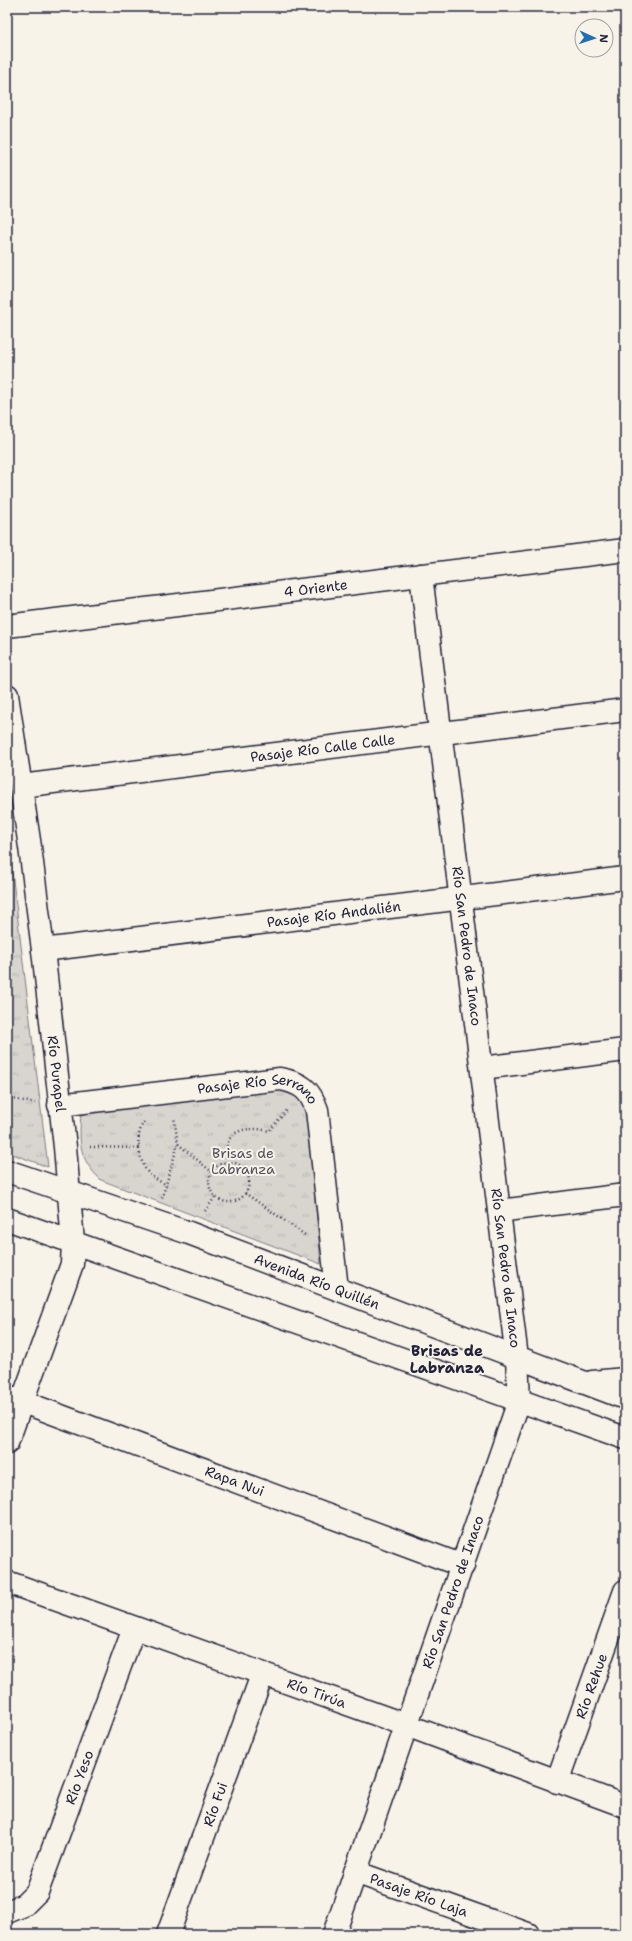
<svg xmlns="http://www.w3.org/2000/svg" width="632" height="1941" font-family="'Shantell Sans',sans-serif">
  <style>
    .park { fill: url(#park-tufts); stroke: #7d7c85 }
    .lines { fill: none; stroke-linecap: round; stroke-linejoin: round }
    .minor-casing { stroke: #22223b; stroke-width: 25 }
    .path { stroke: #22223b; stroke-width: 2.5; stroke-dasharray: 1 3; stroke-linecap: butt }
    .minor { stroke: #f7f3e8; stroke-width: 22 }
    .labels { text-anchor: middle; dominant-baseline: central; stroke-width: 4; stroke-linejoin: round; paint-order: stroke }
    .street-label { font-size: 14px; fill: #22223b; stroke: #f7f3e8 }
    .park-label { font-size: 14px; fill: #504f60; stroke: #f7f3e8 }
    .neighbourhood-label { font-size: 15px; font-weight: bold; fill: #22223b; stroke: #f7f3e8 }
  </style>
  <defs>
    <pattern id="park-tufts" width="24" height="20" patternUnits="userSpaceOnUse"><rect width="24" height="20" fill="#d8d5cf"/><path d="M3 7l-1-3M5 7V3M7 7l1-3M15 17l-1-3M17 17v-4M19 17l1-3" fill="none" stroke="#b9b7b3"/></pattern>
  </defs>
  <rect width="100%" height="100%" fill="#f7f3e8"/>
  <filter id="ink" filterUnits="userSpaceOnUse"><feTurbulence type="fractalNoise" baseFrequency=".025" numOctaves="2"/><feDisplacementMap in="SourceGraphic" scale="8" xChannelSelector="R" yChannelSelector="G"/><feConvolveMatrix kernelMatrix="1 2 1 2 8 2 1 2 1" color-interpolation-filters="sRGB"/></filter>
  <g filter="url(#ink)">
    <g class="park">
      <path d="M7 847H9L48 1167 7 1152Z"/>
      <path d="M273 1087C296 1093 301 1096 308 1119L321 1264 101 1180C78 1158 79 1142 81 1113Z"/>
    </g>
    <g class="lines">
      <g class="minor-casing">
        <g id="minor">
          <path id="s1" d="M7 626 625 550"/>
          <path id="s2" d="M7 695 30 847 43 950 65 1147 73 1242 72 1264 7 1443"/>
          <path id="s3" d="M21 786 625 710"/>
          <path id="s4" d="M43 950 625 878"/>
          <path d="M482 1068 625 1050"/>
          <path id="s5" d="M59 1105 280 1079C302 1083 310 1090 317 1110L337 1289"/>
          <path id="s6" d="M7 1171 189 1233 625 1398"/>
          <path d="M499 1211 625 1195"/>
          <path d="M7 1219 625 1438"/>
          <path d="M592 1382 625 1379"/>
          <path id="s7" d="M7 1396 463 1566"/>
          <path id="s8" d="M7 1582 406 1725 625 1806"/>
          <path id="s9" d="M557 1782 625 1591"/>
          <path id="s10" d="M355 1872 528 1934"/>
          <path id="s11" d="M7 1912 24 1905 37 1892 134 1628"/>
          <path id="s12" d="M168 1934 262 1675"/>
          <path id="s13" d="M334 1934 519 1401 517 1358 421 575"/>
        </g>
      </g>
      <g class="path">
        <path d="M7 927 14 929"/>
        <path d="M7 1098 35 1103"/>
        <path d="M144 1122C135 1134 138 1157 146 1170 151 1177 159 1181 167 1185"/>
        <path d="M178 1144 212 1172"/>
        <path d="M90 1147 139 1148"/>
        <path d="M227 1162C221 1131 244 1125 269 1131L288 1109"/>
        <circle cx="229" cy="1182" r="20"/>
        <path d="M245 1193 305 1235"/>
        <path d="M162 1198 178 1144 174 1117"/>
        <path d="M205 1211 215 1197"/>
      </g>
      <use href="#minor" class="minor"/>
    </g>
  </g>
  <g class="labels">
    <g class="street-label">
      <text stroke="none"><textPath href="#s1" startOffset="311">4 Oriente</textPath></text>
      <text stroke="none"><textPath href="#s3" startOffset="304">Pasaje Río Calle Calle</textPath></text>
      <text stroke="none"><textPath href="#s4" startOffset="293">Pasaje Río Andalién</textPath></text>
      <text transform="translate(467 946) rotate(83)">Río San Pedro de Inaco</text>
      <text stroke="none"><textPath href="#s2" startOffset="382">Río Purapel</textPath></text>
      <text stroke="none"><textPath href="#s5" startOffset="203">Pasaje Río Serrano</textPath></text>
      <text transform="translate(506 1268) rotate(83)">Río San Pedro de Inaco</text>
      <text stroke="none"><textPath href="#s6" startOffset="329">Avenida Río Quillén</textPath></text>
      <text stroke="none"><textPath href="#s7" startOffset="243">Rapa Nui</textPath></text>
      <text stroke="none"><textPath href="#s13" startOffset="362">Río San Pedro de Inaco</textPath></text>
      <text stroke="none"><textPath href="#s9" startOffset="102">Río Rehue</textPath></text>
      <text stroke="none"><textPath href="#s8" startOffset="329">Río Tirúa</textPath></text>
      <text stroke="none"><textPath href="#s11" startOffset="159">Río Yeso</textPath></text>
      <text stroke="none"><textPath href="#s12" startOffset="138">Río Fui</textPath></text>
      <text stroke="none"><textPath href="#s10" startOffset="68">Pasaje Río Laja</textPath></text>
    </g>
    <g class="park-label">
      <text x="243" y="1153">Brisas de<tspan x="243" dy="16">Labranza</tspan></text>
    </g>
    <g class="neighbourhood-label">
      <text x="447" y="1351">Brisas de<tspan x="447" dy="17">Labranza</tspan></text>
    </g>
  </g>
  <rect width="632" height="1941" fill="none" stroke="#f7f3e8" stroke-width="24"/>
  <rect x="12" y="12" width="608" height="1917" fill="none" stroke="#22223b" stroke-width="1.5" filter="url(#ink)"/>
  <g transform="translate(594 38) rotate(93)"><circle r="19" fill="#f7f3e8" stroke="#a29fa3"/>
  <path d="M0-3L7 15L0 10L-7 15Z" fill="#1f6fb2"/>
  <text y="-6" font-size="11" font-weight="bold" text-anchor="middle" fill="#22223b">N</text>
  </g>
</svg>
